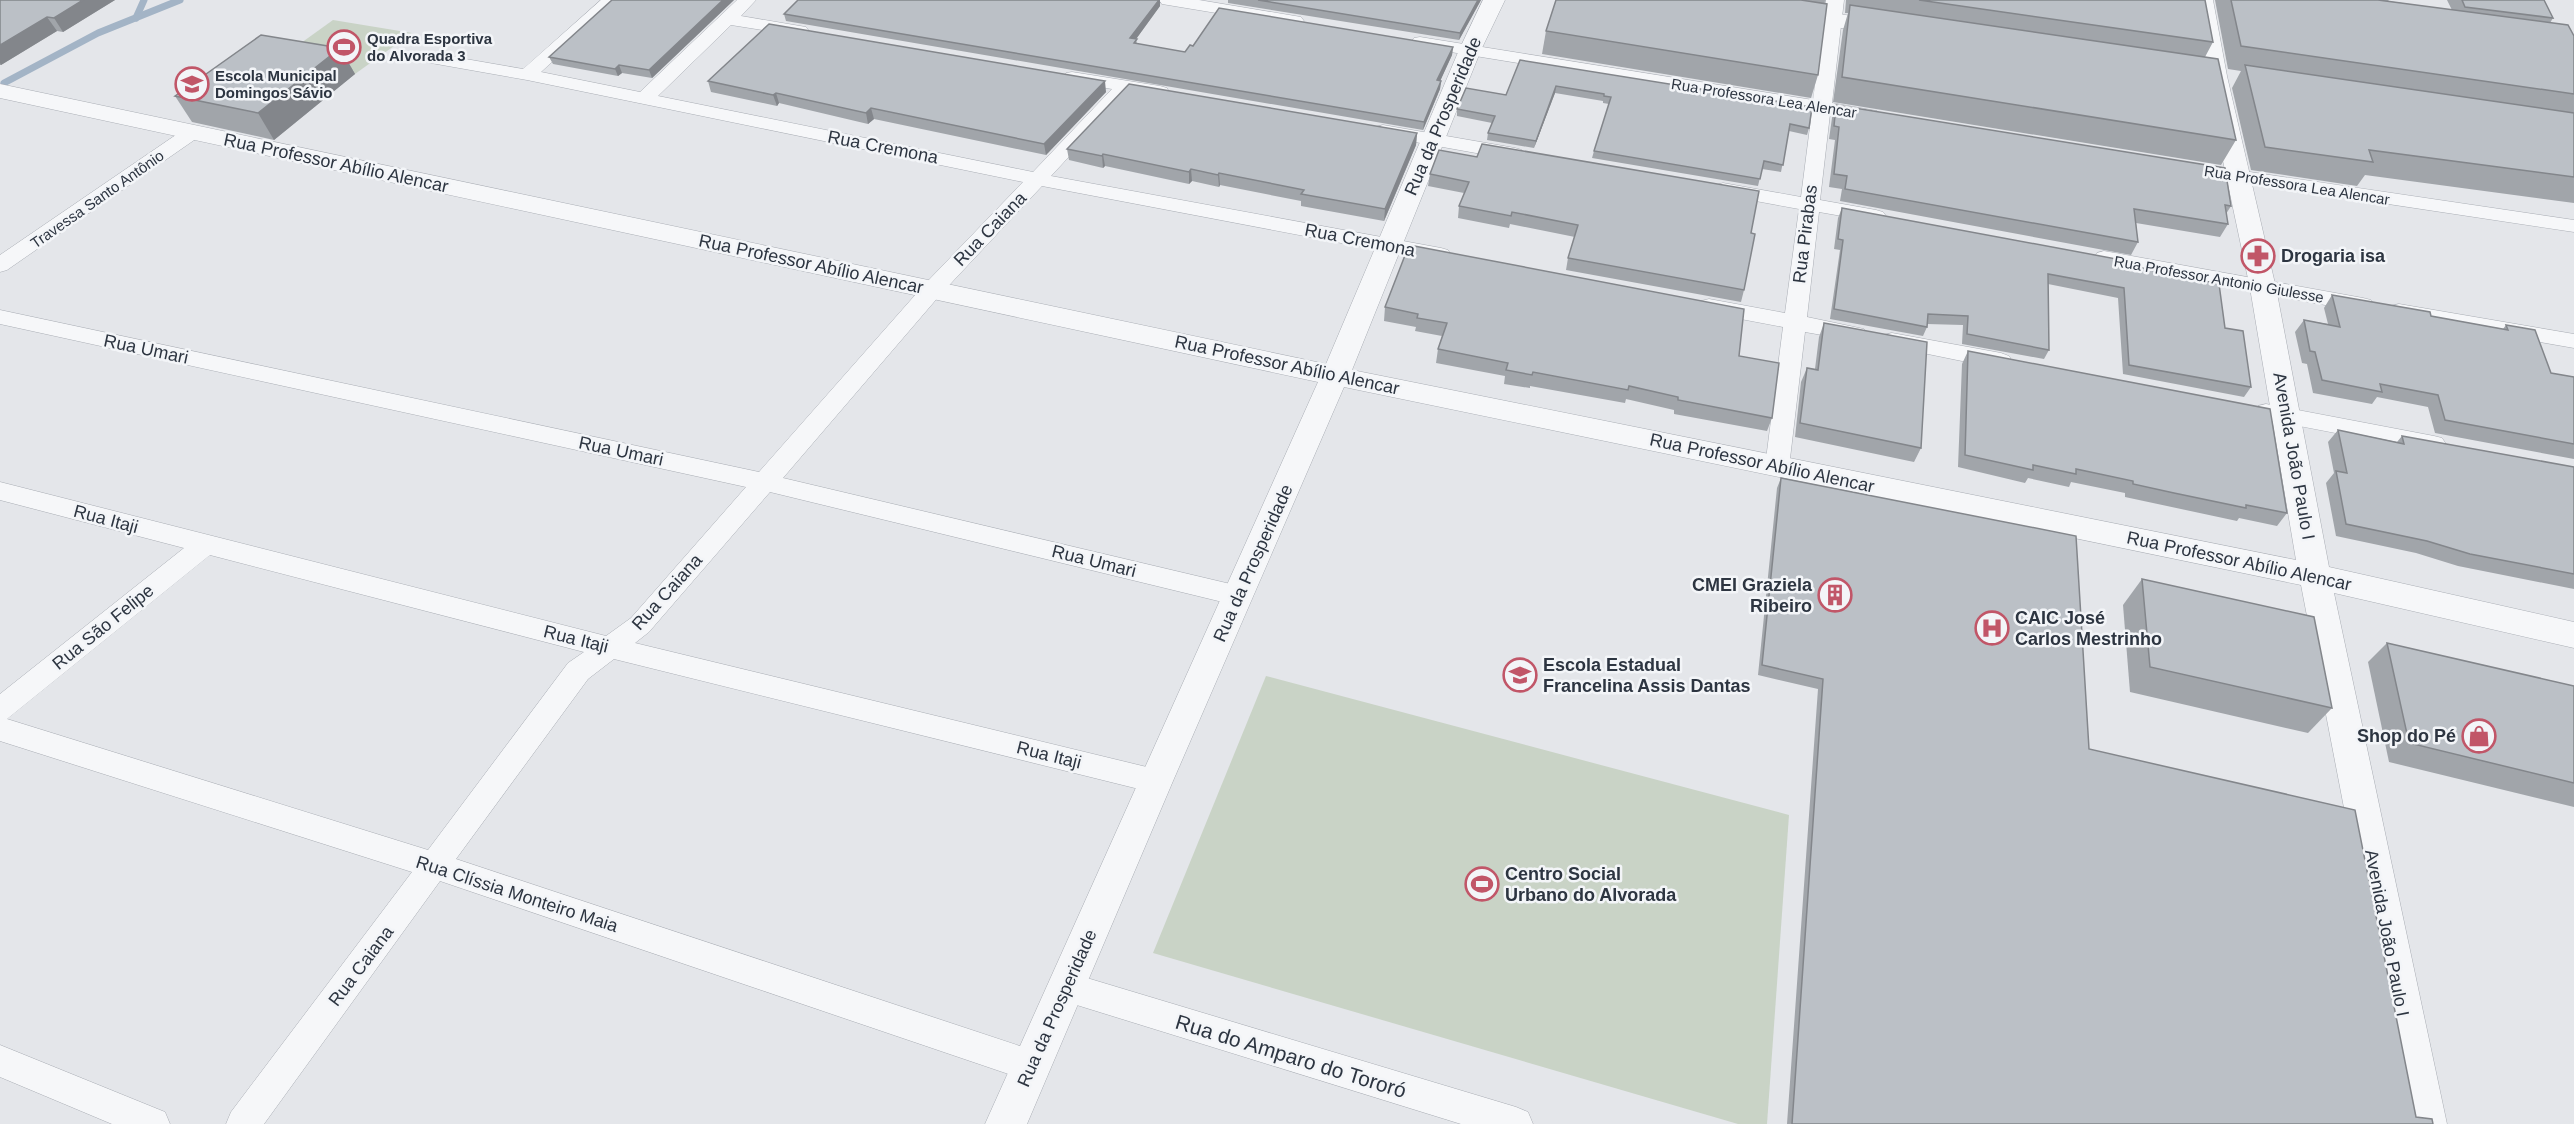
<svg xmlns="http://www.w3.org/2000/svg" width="2574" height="1124" font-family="Arial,sans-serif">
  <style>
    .green { fill: #c9d3c6 }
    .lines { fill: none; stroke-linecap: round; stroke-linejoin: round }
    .stream { stroke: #a3b4c6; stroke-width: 7 }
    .minor-casing { stroke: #a9adb4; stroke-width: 1 }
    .tertiary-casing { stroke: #a9adb4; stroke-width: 1 }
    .minor { fill: #f6f7f9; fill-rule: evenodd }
    .tertiary { fill: #f6f7f9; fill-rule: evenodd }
    .wall { fill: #a1a5aa }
    .shaded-wall { fill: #83868b }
    .building { fill: #bbc0c6; stroke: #83868b; stroke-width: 1.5 }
    .labels { text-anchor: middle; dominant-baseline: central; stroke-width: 5; stroke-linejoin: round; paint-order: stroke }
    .far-poi-label { font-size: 15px; font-weight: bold; fill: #2d3541; stroke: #f3f5f8; text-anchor: start }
    .far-street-label { font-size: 15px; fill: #2d3541; stroke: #f3f5f8 }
    .street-label { font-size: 18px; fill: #2d3541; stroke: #f3f5f8 }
    .poi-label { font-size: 18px; font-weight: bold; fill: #2d3541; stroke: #f3f5f8; text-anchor: start }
    .near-street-label { font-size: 21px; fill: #2d3541; stroke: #f3f5f8 }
  </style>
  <rect width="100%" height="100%" fill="#e4e6ea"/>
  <g class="green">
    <path d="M333 20 412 33 355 74 276 61Z"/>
    <path d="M1266 676 1789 815 1767 1124H1738L1153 953Z"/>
  </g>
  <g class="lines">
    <g class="stream">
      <path d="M136 18 144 0"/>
      <path d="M4 83 98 33 180 0"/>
    </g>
    <g class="minor-casing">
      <g id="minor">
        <path d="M601 0H620L541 72 640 92 737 0H756L741 16 800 26 806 27 809 31 806 35 800 36 731 25 658 96 1033 172 1112 89 1066 81 1063 77 1066 73 1072 72 1160 86 1167 88 1169 92 1167 96 1160 98 1129 92 1051 176 1441 248 1448 250 1451 255 1448 260 1441 262 1042 186 940 295 783 478 1239 586 1248 589 1252 596 1248 603 1239 606 770 492 649 632 635 643 1155 769 1165 772 1169 781 1165 790 1155 793 614 659 588 679 456 859 1032 1050 1044 1054 1048 1066 1044 1078 1032 1082 440 881 264 1124H226L231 1112 412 872 0 741V694L184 548 0 500V482L606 636 631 618 746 487 0 324V310L759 472 924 285 1023 182 527 80 431 63 425 62 422 58 425 54 431 53 523 69ZM210 555 584 652 568 663 428 850 7 719Z"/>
        <path d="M1159 0H1199L1301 17 1304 21 1301 25 1295 26 1168 5 1162 4Z"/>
        <path d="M1826 0H1844L1832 103 1877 111 1879 115 1877 119 1870 121 1830 114 1820 200 1876 210 1883 212 1886 216 1883 220 1876 222 1819 212 1807 317 1864 329 1867 334 1864 339 1856 341 1805 332 1789 467 1786 473 1777 476 1768 473 1765 467 1783 327 1709 313 1701 311 1698 306 1701 301 1709 299 1785 313 1799 209 1723 195 1716 193 1713 189 1716 185 1723 183 1801 197 1812 111 1420 47 1414 46 1411 42 1414 38 1420 37 1813 100Z"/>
        <path d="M1383 125 1515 148 1522 150 1525 154 1522 158 1515 160 1376 135 1373 131 1376 127Z"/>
        <path d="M193 126 200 128 203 132 200 136 7 270 0 272V255L186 128Z"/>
        <path d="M2216 167 2574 220V232L2209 177 2206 173 2209 169Z"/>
        <path d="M2104 251 2363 298 2371 300 2374 305 2371 310 2363 312 2097 263 2094 258 2097 253Z"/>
        <path d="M2399 304 2574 334V348L2391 316 2388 311 2391 306Z"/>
        <path d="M1892 333 2001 353 2009 356 2012 361 2009 366 2001 369 1884 345 1881 340 1884 335Z"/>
        <path d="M2266 404 2434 436 2442 438 2446 444 2442 450 2434 452 2258 418 2254 412 2258 406Z"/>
        <path d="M1067 972 1516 1107 1528 1112 1533 1124H1461L1067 1002 1056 998 1051 987 1056 976Z"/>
        <path d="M0 1045 165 1112 170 1124H112L0 1077Z"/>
      </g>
    </g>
    <g class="tertiary-casing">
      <g id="tertiary">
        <path d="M1483 0H1505L1481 50 1352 370 2296 560 2250 288 2205 76 2191 0H2213L2227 76 2276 288 2329 567 2574 622V648L2334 593 2447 1124H2405L2301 585 1344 387 1173 781 1027 1124H985L1318 382 0 98V84L1326 364 1459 50Z"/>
        <path d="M1687 0H1741L1887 21 1895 23 1898 28 1895 33 1887 35 1698 6 1691 4Z"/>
      </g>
    </g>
    <use href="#minor" class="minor"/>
    <use href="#tertiary" class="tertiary"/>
  </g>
  <g class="wall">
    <path d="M0 0H115L63 32 57 31 1 65H0Z"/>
    <path d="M734 0 652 78 622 73 618 76 553 64 549 57Z"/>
    <path d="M798 0H1160V6L1136 39 1137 44 1185 52 1193 46 1453 47 1452 55 1440 81H1441L1440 89 1423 130 786 21 784 14Z"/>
    <path d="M1228 0H1481L1459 40 1228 3Z"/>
    <path d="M1556 0H1825L1818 75 1811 98 1542 54 1546 31Z"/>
    <path d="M1846 0H2205L2213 42 2205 57 2236 140 2221 165 1833 102 1843 30 1848 13H1845Z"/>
    <path d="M2215 0H2389L2388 1 2452 10 2447 0H2544L2553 18 2550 23 2574 36V203L2365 175 2357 186 2251 170 2232 88 2241 71 2228 69Z"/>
    <path d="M340 48 355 74 274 140 192 122 175 96Z"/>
    <path d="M1520 60 1809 128 1807 135 1789 131 1781 172 1762 169 1758 186 1592 158 1594 151 1609 104 1603 103V101L1555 93 1534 148 1487 140 1488 133 1492 123 1457 116V109L1506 95Z"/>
    <path d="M708 81 1106 92 1046 155 874 119 868 124 779 103 777 106 711 92Z"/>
    <path d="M1836 105 2231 206 2226 214 2228 224 2220 237 2136 223 2138 242 2131 255 1840 201 1842 189 1829 187 1835 140 1829 139 1832 118Z"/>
    <path d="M1417 133 1416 145 1384 221 1301 206V201L1220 185 1219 187 1192 181 1189 184 1105 166 1103 168 1069 160 1067 149Z"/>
    <path d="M1430 174 1751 233 1744 290 1741 302 1566 270 1568 258 1575 237 1510 224 1509 228 1458 218 1459 206 1464 193 1428 186Z"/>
    <path d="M1842 208 2138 267 2225 328 2251 387 2244 397 2123 374 2118 298 2048 284 2049 350 2044 359 1962 344 1963 325 1927 324V327L1923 336 1830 319 1840 250 1834 249 1838 218Z"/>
    <path d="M2332 295 2431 316 2503 329 2506 325 2551 373 2574 377V459L2435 433 2428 407 2377 397 2372 404 2313 393 2307 364 2302 363 2295 332 2304 320 2328 324 2324 308Z"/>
    <path d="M1385 307 1739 356 1772 418 1767 431 1674 414V410L1626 399 1625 403 1530 386V388L1504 384 1505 376 1436 363 1438 349 1442 336 1415 331 1416 327 1384 321Z"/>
    <path d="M1824 323 1921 448 1914 462 1795 437 1801 382 1807 368 1815 369 1819 337Z"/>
    <path d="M1968 351 2287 513 2277 526 2239 518 2237 521 2125 497V493L2071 482 2069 487 2028 478 2025 483 1958 467 1962 364Z"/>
    <path d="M2338 430 2397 442 2402 436 2574 467V589L2458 566 2416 553 2336 536 2326 483 2334 473 2328 442Z"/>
    <path d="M1781 478 2089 749 2416 1117 2433 1124H1787L1818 689 1758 675 1777 488Z"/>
    <path d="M2142 579 2332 708 2308 733 2130 692 2123 605Z"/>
    <path d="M2387 643 2574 686V807L2389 762 2368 662Z"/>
  </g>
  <g class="shaded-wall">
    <path d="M83 0H115L63 32 54 18Z"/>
    <path d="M723 0H734L652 78 649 70Z"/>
    <path d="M1159 0H1160V6L1131 46 1130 38Z"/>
    <path d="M1478 0H1481L1459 40 1460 33Z"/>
    <path d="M47 17 57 31 1 65 0 63V45Z"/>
    <path d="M1453 47 1452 55 1437 88V80Z"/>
    <path d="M340 48 355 74 274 140 258 113Z"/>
    <path d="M619 65 622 73 618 76 615 69Z"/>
    <path d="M1105 81 1106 92 1046 155 1044 144Z"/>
    <path d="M1441 81 1440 89 1423 130 1424 122Z"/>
    <path d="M1556 86 1555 93 1534 148 1536 141Z"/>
    <path d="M776 93 779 103 777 106 773 95Z"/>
    <path d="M871 108 874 119 868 124 866 113Z"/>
    <path d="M1417 133 1416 145 1384 221 1385 209Z"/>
    <path d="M1103 154 1105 166 1103 168 1102 156Z"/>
    <path d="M1191 169 1192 181 1189 184V172Z"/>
    <path d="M1219 173 1220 185 1219 187 1218 175Z"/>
  </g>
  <g class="building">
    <path d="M0 0H83L54 18 47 17 0 45Z"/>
    <path d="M612 0H723L649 70 619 65 615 69 549 57Z"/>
    <path d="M798 0H1159L1130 38 1137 39 1134 43 1185 52 1190 45 1193 46 1219 8 1453 47 1437 80 1441 81 1424 122 784 14Z"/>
    <path d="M1258 0H1478L1460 33Z"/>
    <path d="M1556 0H1801L1827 4 1818 75 1546 31Z"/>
    <path d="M1919 0H2205L2213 42Z"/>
    <path d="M2231 0H2378L2568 25 2574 36V94L2241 46Z"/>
    <path d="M2462 0H2544L2553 18 2465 7Z"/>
    <path d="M1850 5 2218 59 2236 140 1842 77Z"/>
    <path d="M769 24 1105 81 1044 144 871 108 866 113 776 93 773 95 708 81Z"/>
    <path d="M261 35 340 48 258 113 175 96Z"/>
    <path d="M1520 60 1812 107 1809 128 1790 124 1783 165 1764 161 1760 179 1594 151 1611 97 1604 96V94L1556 86 1536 141 1488 133 1495 116 1457 109 1466 88 1506 95Z"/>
    <path d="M2245 65 2574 113V177L2369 150 2373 162 2265 147Z"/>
    <path d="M1129 84 1417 133 1385 209 1301 194 1304 190 1219 173 1218 175 1191 169 1189 172 1103 154 1102 156 1067 149Z"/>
    <path d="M1836 105 2225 168 2231 206 2225 205 2228 224 2134 209 2138 242 1845 189 1847 176 1834 174 1839 127 1834 126Z"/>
    <path d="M1482 144 1759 191 1751 233 1755 234 1744 290 1568 258 1578 225 1512 212 1511 216 1459 206 1469 182 1430 174 1439 150 1477 157Z"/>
    <path d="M1842 208 2138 263V267L2159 272 2219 284 2225 328 2243 331 2251 387 2129 365 2124 288 2048 274 2049 350 1967 334 1968 316 1928 314 1927 327 1834 309 1843 240 1838 239Z"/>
    <path d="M1409 245 1744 309 1739 356 1779 363 1772 418 1678 400V397L1629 386 1628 390 1533 372 1532 375 1506 370 1508 363 1438 349 1447 323 1417 318 1418 314 1385 307Z"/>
    <path d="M2332 295 2430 312 2431 316 2508 330 2506 325 2535 330 2551 373 2574 377V444L2445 420 2438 395 2380 384 2382 392 2322 380 2315 352 2310 351 2304 320 2340 327Z"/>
    <path d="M1824 323 1927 342 1921 448 1800 423 1807 368 1818 370Z"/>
    <path d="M1968 351 2270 409 2287 513 2246 505V508L2174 493 2133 484V481L2076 469V474L2033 465V470L1965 455Z"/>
    <path d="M2338 430 2404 444 2402 436 2574 467V574L2470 554 2427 541 2346 524 2336 471 2347 473Z"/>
    <path d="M1781 478 2076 536 2089 749 2355 810 2416 1117 2432 1119 2433 1124H1792L1823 679 1762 665Z"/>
    <path d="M2142 579 2314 617 2332 708 2150 667Z"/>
    <path d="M2387 643 2574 686V783L2409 743Z"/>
  </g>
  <defs>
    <g id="stadium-ring" transform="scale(1.725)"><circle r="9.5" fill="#f3f5f8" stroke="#c15668" stroke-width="1.5"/><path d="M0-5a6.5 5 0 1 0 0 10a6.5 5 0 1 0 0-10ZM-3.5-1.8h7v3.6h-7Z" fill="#c15668"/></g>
    <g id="school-ring" transform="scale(1.725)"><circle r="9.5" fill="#f3f5f8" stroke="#c15668" stroke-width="1.5"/><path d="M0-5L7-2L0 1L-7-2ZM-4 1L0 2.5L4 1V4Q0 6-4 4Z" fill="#c15668"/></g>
    <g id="pharmacy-ring" transform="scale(1.725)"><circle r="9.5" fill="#f3f5f8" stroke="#c15668" stroke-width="1.5"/><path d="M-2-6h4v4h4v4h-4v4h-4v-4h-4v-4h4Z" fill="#c15668"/></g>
    <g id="building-ring" transform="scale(1.725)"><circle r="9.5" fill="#f3f5f8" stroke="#c15668" stroke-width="1.5"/><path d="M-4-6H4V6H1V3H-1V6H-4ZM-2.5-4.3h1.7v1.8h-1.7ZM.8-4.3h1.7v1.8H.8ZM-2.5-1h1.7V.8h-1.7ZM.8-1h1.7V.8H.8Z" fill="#c15668"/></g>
    <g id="hospital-ring" transform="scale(1.725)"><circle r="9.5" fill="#f3f5f8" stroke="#c15668" stroke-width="1.5"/><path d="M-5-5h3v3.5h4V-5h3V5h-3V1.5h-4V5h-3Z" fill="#c15668"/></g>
    <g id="shop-ring" transform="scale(1.725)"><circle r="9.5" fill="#f3f5f8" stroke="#c15668" stroke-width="1.5"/><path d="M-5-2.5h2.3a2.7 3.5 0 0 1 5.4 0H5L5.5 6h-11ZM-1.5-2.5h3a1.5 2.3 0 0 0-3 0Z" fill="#c15668"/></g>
  </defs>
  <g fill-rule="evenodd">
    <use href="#stadium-ring" x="344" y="47"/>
    <use href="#school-ring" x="192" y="84"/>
    <use href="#pharmacy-ring" x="2258" y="256"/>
    <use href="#building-ring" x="1835" y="595"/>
    <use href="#hospital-ring" x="1992" y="628"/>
    <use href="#school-ring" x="1520" y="675"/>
    <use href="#shop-ring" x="2479" y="736"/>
    <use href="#stadium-ring" x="1482" y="884"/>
  </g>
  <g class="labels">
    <g class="far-poi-label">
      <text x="367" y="38">Quadra Esportiva<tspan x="367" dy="17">do Alvorada 3</tspan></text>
      <text x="215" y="75">Escola Municipal<tspan x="215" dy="17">Domingos Sávio</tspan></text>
    </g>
    <g class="far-street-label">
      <text transform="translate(1764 98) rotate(9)">Rua Professora Lea Alencar</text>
      <text transform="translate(2297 185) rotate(9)">Rua Professora Lea Alencar</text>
      <text transform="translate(97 199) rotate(-35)">Travessa Santo Antônio</text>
      <text transform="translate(2219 279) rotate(10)">Rua Professor Antonio Giulesse</text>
    </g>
    <g class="street-label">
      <text transform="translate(1443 116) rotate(-67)">Rua da Prosperidade</text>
      <text transform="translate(883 147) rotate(11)">Rua Cremona</text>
      <text transform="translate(336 163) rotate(12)">Rua Professor Abílio Alencar</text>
      <text transform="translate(990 229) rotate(-46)">Rua Caiana</text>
      <text transform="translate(1805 234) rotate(-83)">Rua Pirabas</text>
      <text transform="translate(1360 240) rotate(11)">Rua Cremona</text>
      <text transform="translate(811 264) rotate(12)">Rua Professor Abílio Alencar</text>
      <text transform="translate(146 349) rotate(12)">Rua Umari</text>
      <text transform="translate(1287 365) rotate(12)">Rua Professor Abílio Alencar</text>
      <text transform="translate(621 451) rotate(12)">Rua Umari</text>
      <text transform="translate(2294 456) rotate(80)">Avenida João Paulo I</text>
      <text transform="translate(1762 463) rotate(12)">Rua Professor Abílio Alencar</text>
      <text transform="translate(106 519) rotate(15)">Rua Itaji</text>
      <text transform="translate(1094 561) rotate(14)">Rua Umari</text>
      <text transform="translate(2239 561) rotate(12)">Rua Professor Abílio Alencar</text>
      <text transform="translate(1253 563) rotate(-66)">Rua da Prosperidade</text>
      <text transform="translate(667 592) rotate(-48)">Rua Caiana</text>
      <text transform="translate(103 627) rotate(-39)">Rua São Felipe</text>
      <text transform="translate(576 639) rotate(14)">Rua Itaji</text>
      <text transform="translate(1049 755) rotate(14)">Rua Itaji</text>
      <text transform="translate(517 894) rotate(18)">Rua Clíssia Monteiro Maia</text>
      <text transform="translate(2387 933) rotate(79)">Avenida João Paulo I</text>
      <text transform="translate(361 966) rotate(-53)">Rua Caiana</text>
      <text transform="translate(1057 1008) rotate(-66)">Rua da Prosperidade</text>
    </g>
    <g class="poi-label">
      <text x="2281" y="256">Drogaria isa</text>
      <text x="1812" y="585" text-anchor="end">CMEI Graziela<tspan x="1812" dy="21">Ribeiro</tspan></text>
      <text x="2015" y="618">CAIC José<tspan x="2015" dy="21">Carlos Mestrinho</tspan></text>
      <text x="1543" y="665">Escola Estadual<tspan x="1543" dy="21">Francelina Assis Dantas</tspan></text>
      <text x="2456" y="736" text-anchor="end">Shop do Pé</text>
      <text x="1505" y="874">Centro Social<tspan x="1505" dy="21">Urbano do Alvorada</tspan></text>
    </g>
    <g class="near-street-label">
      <text transform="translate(1291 1056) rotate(17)">Rua do Amparo do Tororó</text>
    </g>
  </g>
</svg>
